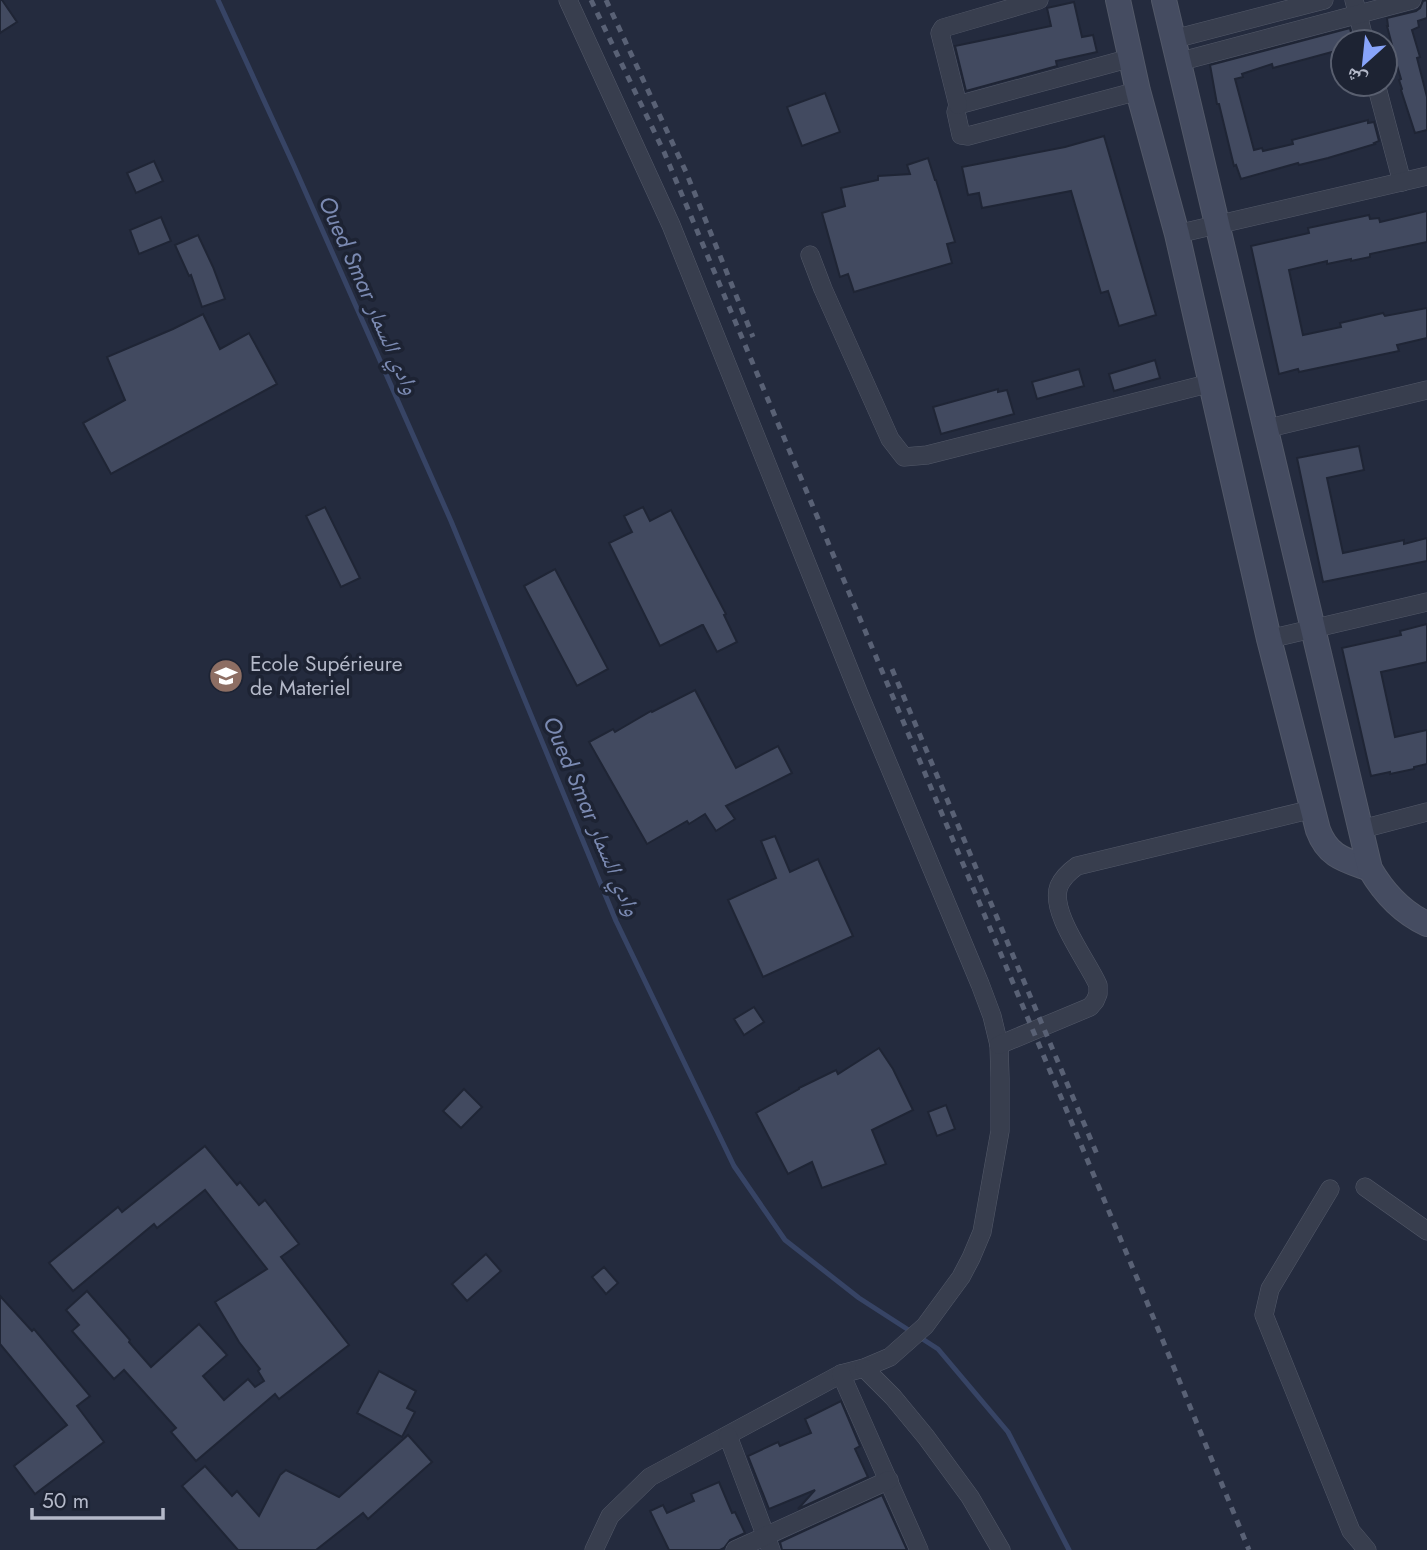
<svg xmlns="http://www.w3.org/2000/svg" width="1427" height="1550" font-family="Jost,'Noto Naskh Arabic',sans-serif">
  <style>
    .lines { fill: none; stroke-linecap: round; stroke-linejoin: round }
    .stream { stroke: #374465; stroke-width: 5 }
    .building { fill: #424a60; stroke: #1f2535; stroke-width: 2 }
    .street-casing { stroke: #535969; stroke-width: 19 }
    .secondary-casing { stroke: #535969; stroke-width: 26 }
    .street { stroke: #383e4e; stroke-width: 18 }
    .secondary { stroke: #454c61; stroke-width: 24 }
    .rail { stroke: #596175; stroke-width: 5; stroke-dasharray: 7 7; stroke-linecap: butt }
    .labels { text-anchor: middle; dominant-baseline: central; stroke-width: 7; stroke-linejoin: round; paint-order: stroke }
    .poi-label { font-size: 21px; fill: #b4b9c9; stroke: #1d2333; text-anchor: start }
    .water-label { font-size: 23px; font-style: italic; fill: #7b8ab2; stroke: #1d2333 }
  </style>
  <rect width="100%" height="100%" fill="#242b3e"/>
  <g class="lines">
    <path class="stream" d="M218 0 294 166 451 521 616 921 734 1166 785 1240 859 1298 938 1349 1008 1432 1069 1550"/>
  </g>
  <g class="building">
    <path d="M0 0H2L17 22 0 33Z"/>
    <path d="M1427 0V18L1418 21 1419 27 1412 30 1420 57 1417 58 1427 97V130L1415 133 1401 90 1402 89 1399 80 1401 79 1391 45H1392L1387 26H1388L1387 18 1416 11 1420 8 1423 1Z"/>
    <path d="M1074 2 1082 37 1093 35 1097 52 1056 61 1057 66 966 91 955 46 1051 26 1047 8Z"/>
    <path d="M1350 28 1353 42H1343V49L1273 68 1272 64 1242 74 1243 77 1235 79 1254 150 1262 148 1263 151 1293 144 1292 140 1368 120V123L1374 122 1379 141 1374 143 1375 144 1328 158 1299 165 1298 163 1241 179 1236 165 1234 166 1219 104H1217L1210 65Z"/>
    <path d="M825 93 840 132 802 146 787 107Z"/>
    <path d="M1104 136 1156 315 1119 326 1108 291 1101 293 1071 191 982 208 979 193 968 195 962 167 1065 147Z"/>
    <path d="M928 158 935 180H936L955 242 947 244 952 263 854 292 848 274 840 277 822 213 845 206 841 188 878 180V176L910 174 907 165Z"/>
    <path d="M154 161 163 181 136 193 127 173Z"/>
    <path d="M1427 211V242L1370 254V257L1351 261V259L1327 264V261L1289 270 1303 335 1341 327 1340 323 1383 313 1385 316 1427 308V338L1397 345 1399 351 1299 372 1298 369 1279 374 1251 246 1309 233 1308 228 1369 215 1370 219 1379 218 1380 222Z"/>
    <path d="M161 217 171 241 139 254 130 230Z"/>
    <path d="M198 235 213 267 225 299 202 307 191 275 189 276 175 245Z"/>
    <path d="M203 314 220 349 249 333 277 384 111 474 83 423 125 400 107 357 173 329Z"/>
    <path d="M1155 360 1160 378 1114 391 1109 374Z"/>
    <path d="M1079 369 1084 386 1037 399 1032 382Z"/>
    <path d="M998 389V392L1007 390 1014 414 941 434 933 407Z"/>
    <path d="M1359 446 1364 470 1327 478 1343 553 1404 540V544L1427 538V561L1323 582 1297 458Z"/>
    <path d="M325 507 360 578 341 587 306 516Z"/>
    <path d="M643 507 650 521 671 510 726 614 724 615 737 642 717 652 703 625H702L660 646 609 543 632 532 624 516Z"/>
    <path d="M555 569 608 669 577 686 524 586Z"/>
    <path d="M1427 624V662L1381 672 1395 737 1427 730V764L1414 767V769L1390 774V772L1371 776 1342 648 1401 635 1400 631Z"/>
    <path d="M695 690 736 768 778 746 792 773 726 806 735 819 716 831 705 814 689 824 687 821 647 844 589 742 613 729 615 732 651 711 652 712Z"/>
    <path d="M775 836 790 872 818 859 853 936 763 977 728 900 776 878 761 841Z"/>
    <path d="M754 1007 764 1022 744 1035 734 1019Z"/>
    <path d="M879 1048 893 1069 913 1110 872 1130 886 1164 822 1188 812 1162 788 1174 756 1113 799 1089V1088L836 1070 838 1074Z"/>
    <path d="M464 1089 482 1107 461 1128 443 1111Z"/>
    <path d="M946 1105 955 1129 937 1136 928 1112Z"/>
    <path d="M205 1146 237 1185 240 1182 259 1205 265 1200 299 1244 281 1257 349 1345 279 1399 275 1394 196 1461 171 1432 176 1428 124 1370 114 1379 72 1331 79 1325 66 1310 87 1291 130 1340 129 1342 151 1367 199 1324 227 1355 203 1376 224 1400 248 1379 255 1387 264 1381 258 1371 260 1369 239 1342 215 1302 267 1269 205 1190 157 1228 154 1224 73 1291 49 1263 118 1207 122 1212Z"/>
    <path d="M486 1254 501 1271 467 1301 452 1284Z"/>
    <path d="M604 1267 618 1283 606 1294 592 1277Z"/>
    <path d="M0 1296 32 1331 34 1329 90 1396 77 1406 104 1442 35 1494 14 1466 67 1425 0 1344Z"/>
    <path d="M379 1371 416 1391 407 1408 415 1412 402 1437 357 1413Z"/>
    <path d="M841 1401 860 1446 855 1449 868 1477 798 1509 815 1490 769 1509 748 1456 778 1442 780 1446 811 1433 805 1419Z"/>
    <path d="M408 1435 432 1462 368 1519 363 1513 316 1550H238L182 1486 205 1466 232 1496 237 1491 259 1516 280 1475 286 1470 339 1497Z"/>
    <path d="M719 1482 732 1513 735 1512 745 1533 730 1540 724 1548 720 1550H669L650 1511 663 1505 667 1513 694 1501 691 1494Z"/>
    <path d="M882 1495 907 1550H782L780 1542Z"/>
  </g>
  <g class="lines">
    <g class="street-casing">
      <g id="street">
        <path d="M568 0 671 225 859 694 980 984 992 1016 999 1045 1000 1078V1131L982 1232 971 1258 961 1277 925 1326 890 1357 864 1368 841 1374 650 1477 610 1516 594 1550"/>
        <path d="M1354 0 1365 42"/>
        <path d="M1174 39 1324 0"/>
        <path d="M1131 58 958 105 956 112 961 135 968 136 1138 91"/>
        <path d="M1178 62 1412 0"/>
        <path d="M1376 84 1402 182"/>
        <path d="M958 105 940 33 943 28 1039 0"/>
        <path d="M1177 234 1427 176"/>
        <path d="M810 255 823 289 890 439 904 457 927 455 1211 383"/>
        <path d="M1265 429 1427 390"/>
        <path d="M1269 639 1427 602"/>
        <path d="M1362 829 1427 812"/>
        <path d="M999 1045 1090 1007 1095 1001 1098 994V985C1087 960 1049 912 1059 886 1063 877 1070 871 1077 866L1313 809"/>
        <path d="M1365 1187 1427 1231"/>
        <path d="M1330 1189 1270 1289 1264 1315 1351 1531 1367 1550"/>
        <path d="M864 1368 893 1397 926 1437 970 1497 1001 1550"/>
        <path d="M841 1374 919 1550"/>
        <path d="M728 1436 771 1550"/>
        <path d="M735 1550 889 1480"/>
      </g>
    </g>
    <g class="secondary-casing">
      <g id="secondary">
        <path d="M1118 0 1138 91 1177 234 1269 639 1318 830C1328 857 1345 860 1370 869"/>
        <path d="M1164 0 1370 869C1384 893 1401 912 1427 924"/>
      </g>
    </g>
    <use href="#street" class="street"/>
    <use href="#secondary" class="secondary"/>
    <g class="rail">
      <path d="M591 0 664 152 1142 1290 1249 1550"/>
      <path d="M606 0 686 172 753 337"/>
      <path d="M892 669 1099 1159"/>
    </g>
  </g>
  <defs>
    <g id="university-disc" transform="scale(1.75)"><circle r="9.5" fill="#8d6e63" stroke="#1d2333"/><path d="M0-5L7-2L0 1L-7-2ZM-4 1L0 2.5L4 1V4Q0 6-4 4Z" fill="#fff"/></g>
  </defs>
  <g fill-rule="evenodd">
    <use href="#university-disc" x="226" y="676"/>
  </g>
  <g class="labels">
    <g class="poi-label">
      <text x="250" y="664">Ecole Supérieure<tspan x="250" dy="24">de Materiel</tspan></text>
    </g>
    <g class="water-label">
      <text transform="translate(369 295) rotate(66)">Oued Smar وادي السمار</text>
      <text transform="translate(592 816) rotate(67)">Oued Smar وادي السمار</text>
    </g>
  </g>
  <g transform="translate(1364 63) rotate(207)"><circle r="33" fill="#1d2333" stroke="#595f6f" stroke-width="2"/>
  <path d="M0-5L12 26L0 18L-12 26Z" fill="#88a4fa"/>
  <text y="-10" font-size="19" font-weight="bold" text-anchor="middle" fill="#b4b9c9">ش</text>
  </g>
  <path d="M32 1508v10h131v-10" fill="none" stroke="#b4b9c9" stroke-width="3.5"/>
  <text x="42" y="1508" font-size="21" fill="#b4b9c9" stroke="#1d2333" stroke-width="5" paint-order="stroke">50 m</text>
</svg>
